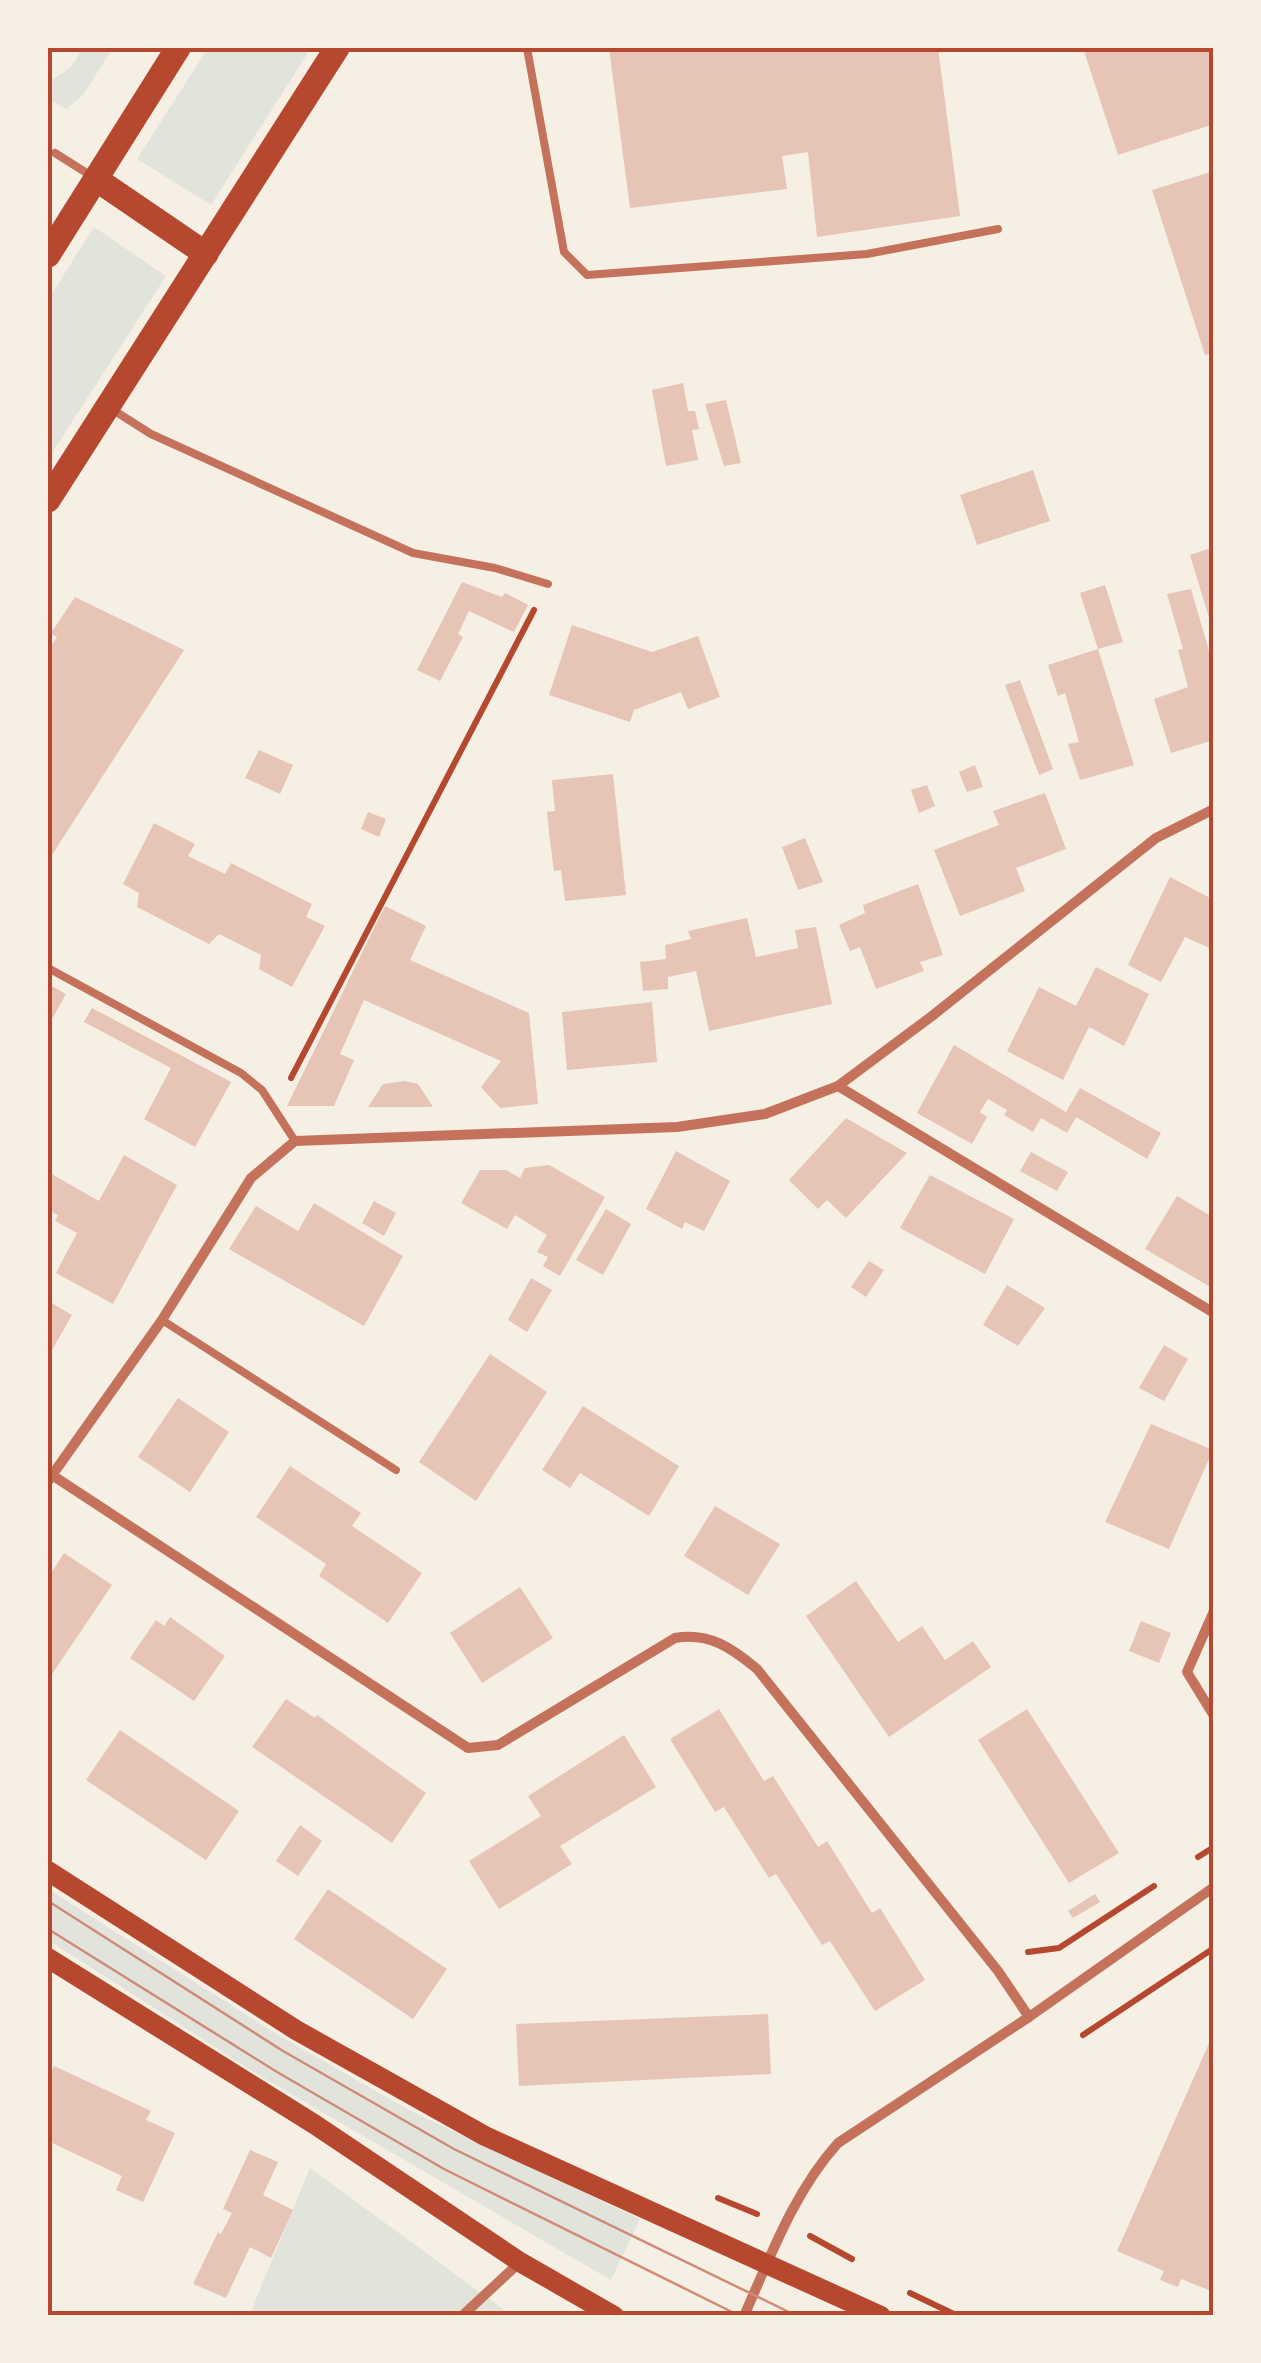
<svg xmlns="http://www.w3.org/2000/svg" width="1261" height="2363" font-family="'Titillium Web',sans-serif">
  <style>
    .green { fill: #e2e4dc }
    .building { fill: #e6c5b7 }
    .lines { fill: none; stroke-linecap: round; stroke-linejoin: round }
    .path { stroke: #b5482f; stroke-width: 6 }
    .service { stroke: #c5725c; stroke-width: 8 }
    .minor { stroke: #c5725c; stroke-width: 10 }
    .secondary { stroke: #b5482f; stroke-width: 20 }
    .primary { stroke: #b5482f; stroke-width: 25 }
    .tram { stroke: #cf8b77; stroke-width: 2.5 }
    .neatline { fill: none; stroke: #b5482f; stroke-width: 4 }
  </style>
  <rect width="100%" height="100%" fill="#f6efe4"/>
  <g class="green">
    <path d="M83 48H113L83 95 66 109 48 99V83L71 67Z"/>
    <path d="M208 48H311L211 205 137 159Z"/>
    <path d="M94 227 166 276 48 459V300Z"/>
    <path d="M48 1889 280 2036 411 2111 640 2219 611 2280 260 2076 48 1940Z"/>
    <path d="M310 2168 511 2315 249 2316Z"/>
  </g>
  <g class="building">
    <path d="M609 48H938L960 216 817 237 808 152 782 156 787 189 630 208Z"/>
    <path d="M1083 48H1214V124L1118 155Z"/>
    <path d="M1214 171V353L1205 355 1152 190Z"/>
    <path d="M683 383 688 411H695L699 429 692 430 698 460 666 466 652 390Z"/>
    <path d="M726 400 741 463 724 466 705 404Z"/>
    <path d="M1033 470 1050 521 977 545 960 495Z"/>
    <path d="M1214 547V631H1213L1190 555Z"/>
    <path d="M462 582 502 597 505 593 528 605 514 632 469 611 458 634 463 637 440 681 417 670Z"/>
    <path d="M1105 585 1123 642 1098 649 1080 593Z"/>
    <path d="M1191 589 1214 668V740L1171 753 1154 699 1188 687 1178 650 1183 649 1167 594Z"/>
    <path d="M75 597 184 650 48 861V652L57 637 51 633Z"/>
    <path d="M572 625 652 652 698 636 720 697 688 709 681 692 634 710 630 722 549 695Z"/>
    <path d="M1098 649 1134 765 1080 780 1068 744 1079 742 1065 693 1058 696 1048 665Z"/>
    <path d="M1020 680 1053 769 1039 775 1005 685Z"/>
    <path d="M259 750 293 765 280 794 245 778Z"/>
    <path d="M975 765 983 787 967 792 959 772Z"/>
    <path d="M613 774 626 895 565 901 561 870 554 871 550 841 547 812 555 811 552 780Z"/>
    <path d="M927 785 935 806 919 813 911 790Z"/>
    <path d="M1045 793 1066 849 1016 868 1025 891 960 916 934 850 999 825 993 811Z"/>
    <path d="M368 812 386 819 379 837 361 829Z"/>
    <path d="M154 823 195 844 188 856 225 874 231 863 312 904 306 917 325 926 292 987 259 969 261 955 219 934 209 944 137 907 139 893 123 884Z"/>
    <path d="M805 838 823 882 798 890 782 847Z"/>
    <path d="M1170 877 1214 900V950L1185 937 1161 982 1128 965Z"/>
    <path d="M918 884 943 955 920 962 924 971 876 989 860 947 850 951 839 925 865 913 863 905Z"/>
    <path d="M385 906 426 926 410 960 529 1013 538 1104 500 1108 481 1087 501 1061 364 1000 340 1054 354 1060 334 1106H287Z"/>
    <path d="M747 918 756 957 798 948 795 930 816 927 832 1004 709 1031 696 971 668 977V989L643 991 640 962 666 959 665 945 691 939 688 931Z"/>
    <path d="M1096 967 1149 994 1124 1046 1089 1027 1063 1080 1007 1051 1039 987 1076 1006Z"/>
    <path d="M48 984 66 994 51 1021 48 1020Z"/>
    <path d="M652 1002 657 1062 567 1070 562 1012Z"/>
    <path d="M92 1008 231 1082 195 1147 144 1119 171 1068 84 1022Z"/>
    <path d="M954 1045 1066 1112 1080 1088 1161 1133 1147 1159 1076 1117 1067 1133 1041 1118 1033 1132 1004 1115 1007 1110 988 1099 980 1112 987 1117 972 1144 917 1113Z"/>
    <path d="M405 1081 418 1084 433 1107H368L383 1084Z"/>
    <path d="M846 1118 907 1153 846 1218 827 1200 818 1209 789 1180Z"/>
    <path d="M676 1151 730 1181 704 1231 685 1222 682 1229 646 1209Z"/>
    <path d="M1031 1152 1068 1172 1057 1191 1020 1171Z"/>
    <path d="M124 1155 177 1185 113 1304 56 1273 77 1233 55 1221 58 1215 50 1211 48 1216V1172L99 1201Z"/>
    <path d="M549 1165 605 1197 560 1276 543 1266 548 1257 537 1252 547 1235 515 1215 507 1229 461 1203 480 1170H506L520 1178 525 1168Z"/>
    <path d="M930 1175 1014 1219 985 1274 900 1228Z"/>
    <path d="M1177 1196 1214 1218V1289L1145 1249Z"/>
    <path d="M374 1201 396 1213 384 1236 362 1223Z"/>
    <path d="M314 1203 403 1256 364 1326 229 1249 256 1206 298 1231Z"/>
    <path d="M606 1209 631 1224 603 1275 576 1260Z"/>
    <path d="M869 1261 884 1270 866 1297 851 1287Z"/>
    <path d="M531 1278 552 1290 527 1332 508 1320Z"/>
    <path d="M1007 1285 1045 1308 1018 1346 983 1325Z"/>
    <path d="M48 1301 72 1315 48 1357Z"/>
    <path d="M1164 1345 1188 1359 1164 1401 1139 1388Z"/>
    <path d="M490 1354 547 1392 476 1501 419 1462Z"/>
    <path d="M178 1398 229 1432 190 1492 138 1457Z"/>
    <path d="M583 1406 679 1466 649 1516 580 1473 570 1488 542 1470Z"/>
    <path d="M1151 1424 1213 1450 1169 1549 1105 1522Z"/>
    <path d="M290 1466 361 1513 352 1526 422 1573 388 1623 319 1576 326 1564 256 1517Z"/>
    <path d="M715 1506 780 1544 748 1595 684 1556Z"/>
    <path d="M64 1553 112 1585 48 1680V1578Z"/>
    <path d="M856 1581 898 1642 922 1626 945 1660 973 1641 991 1667 889 1737 806 1616Z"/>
    <path d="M520 1587 553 1638 482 1683 450 1633Z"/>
    <path d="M170 1617 225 1656 194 1701 130 1658 156 1620 164 1626Z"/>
    <path d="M1141 1621 1171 1633 1159 1663 1129 1651Z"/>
    <path d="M286 1699 315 1718 317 1715 426 1793 392 1843 252 1747Z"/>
    <path d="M719 1709 764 1781 773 1776 818 1847 827 1841 872 1913 880 1908 925 1980 875 2011 830 1941 822 1945 776 1874 769 1878 724 1807 715 1812 670 1739Z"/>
    <path d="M1027 1709 1119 1853 1069 1883 978 1740Z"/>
    <path d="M120 1730 239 1811 206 1860 86 1780Z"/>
    <path d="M624 1735 656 1787 560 1846 572 1864 499 1909 469 1861 541 1816 528 1796Z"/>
    <path d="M300 1825 322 1841 298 1876 276 1861Z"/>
    <path d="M328 1889 447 1969 413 2019 294 1939Z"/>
    <path d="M1095 1894 1100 1902 1073 1918 1068 1911Z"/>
    <path d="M768 2014 771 2074 519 2086 516 2024Z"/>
    <path d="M1214 2032V2292L1181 2279 1178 2287 1160 2280 1164 2271 1117 2251Z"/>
    <path d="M54 2066 151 2111 146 2120 175 2133 143 2202 116 2190 122 2176 48 2141V2082Z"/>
    <path d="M250 2150 278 2162 263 2195 293 2210 271 2258 250 2247 226 2298 193 2284 218 2232 221 2234 232 2213 223 2209Z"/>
  </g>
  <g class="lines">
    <g class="path">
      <path d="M291 1078 534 610"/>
      <path d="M1198 1857 1214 1847"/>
      <path d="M1028 1952 1059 1948 1154 1886"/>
      <path d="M1083 2035 1214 1948"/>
      <path d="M718 2198 757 2214"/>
      <path d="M810 2236 852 2259"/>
      <path d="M910 2293 958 2316"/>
    </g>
    <g class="service">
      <path d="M527 48 564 252 587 275 867 254 998 229"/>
      <path d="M55 153 93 177"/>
      <path d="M110 408 151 434 413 553 495 568 548 584"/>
      <path d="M48 968 241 1073 262 1090 295 1141"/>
      <path d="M162 1320 396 1470"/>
    </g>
    <g class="minor">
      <path d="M838 1086 1214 1313"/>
      <path d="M52 1475 468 1748 498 1745 675 1638C709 1632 732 1648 757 1669L998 1971 1029 2017"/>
      <path d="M48 1481 162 1320 251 1178 295 1141 677 1127 765 1114 838 1086 932 1016 1156 838 1214 809"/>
      <path d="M1214 1611 1187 1672 1214 1716"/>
      <path d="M462 2316 520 2262"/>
      <path d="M744 2316C771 2255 794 2192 838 2143L1029 2017 1214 1887"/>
    </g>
    <g class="secondary">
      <path d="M48 1871 296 2030 485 2136 881 2316"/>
      <path d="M48 1958 314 2124 520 2262 614 2316"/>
    </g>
    <g class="primary">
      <path d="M96 179 206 254"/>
      <path d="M48 255 178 48"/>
      <path d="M48 500 337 48"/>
    </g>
    <g class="tram">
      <path d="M48 1901 283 2051 454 2149 797 2316"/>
      <path d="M48 1929 277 2072 444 2169 740 2316"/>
    </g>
  </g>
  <rect width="1261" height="2363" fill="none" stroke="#f6efe4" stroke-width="100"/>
  <rect x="50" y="50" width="1161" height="2263" class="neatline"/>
</svg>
